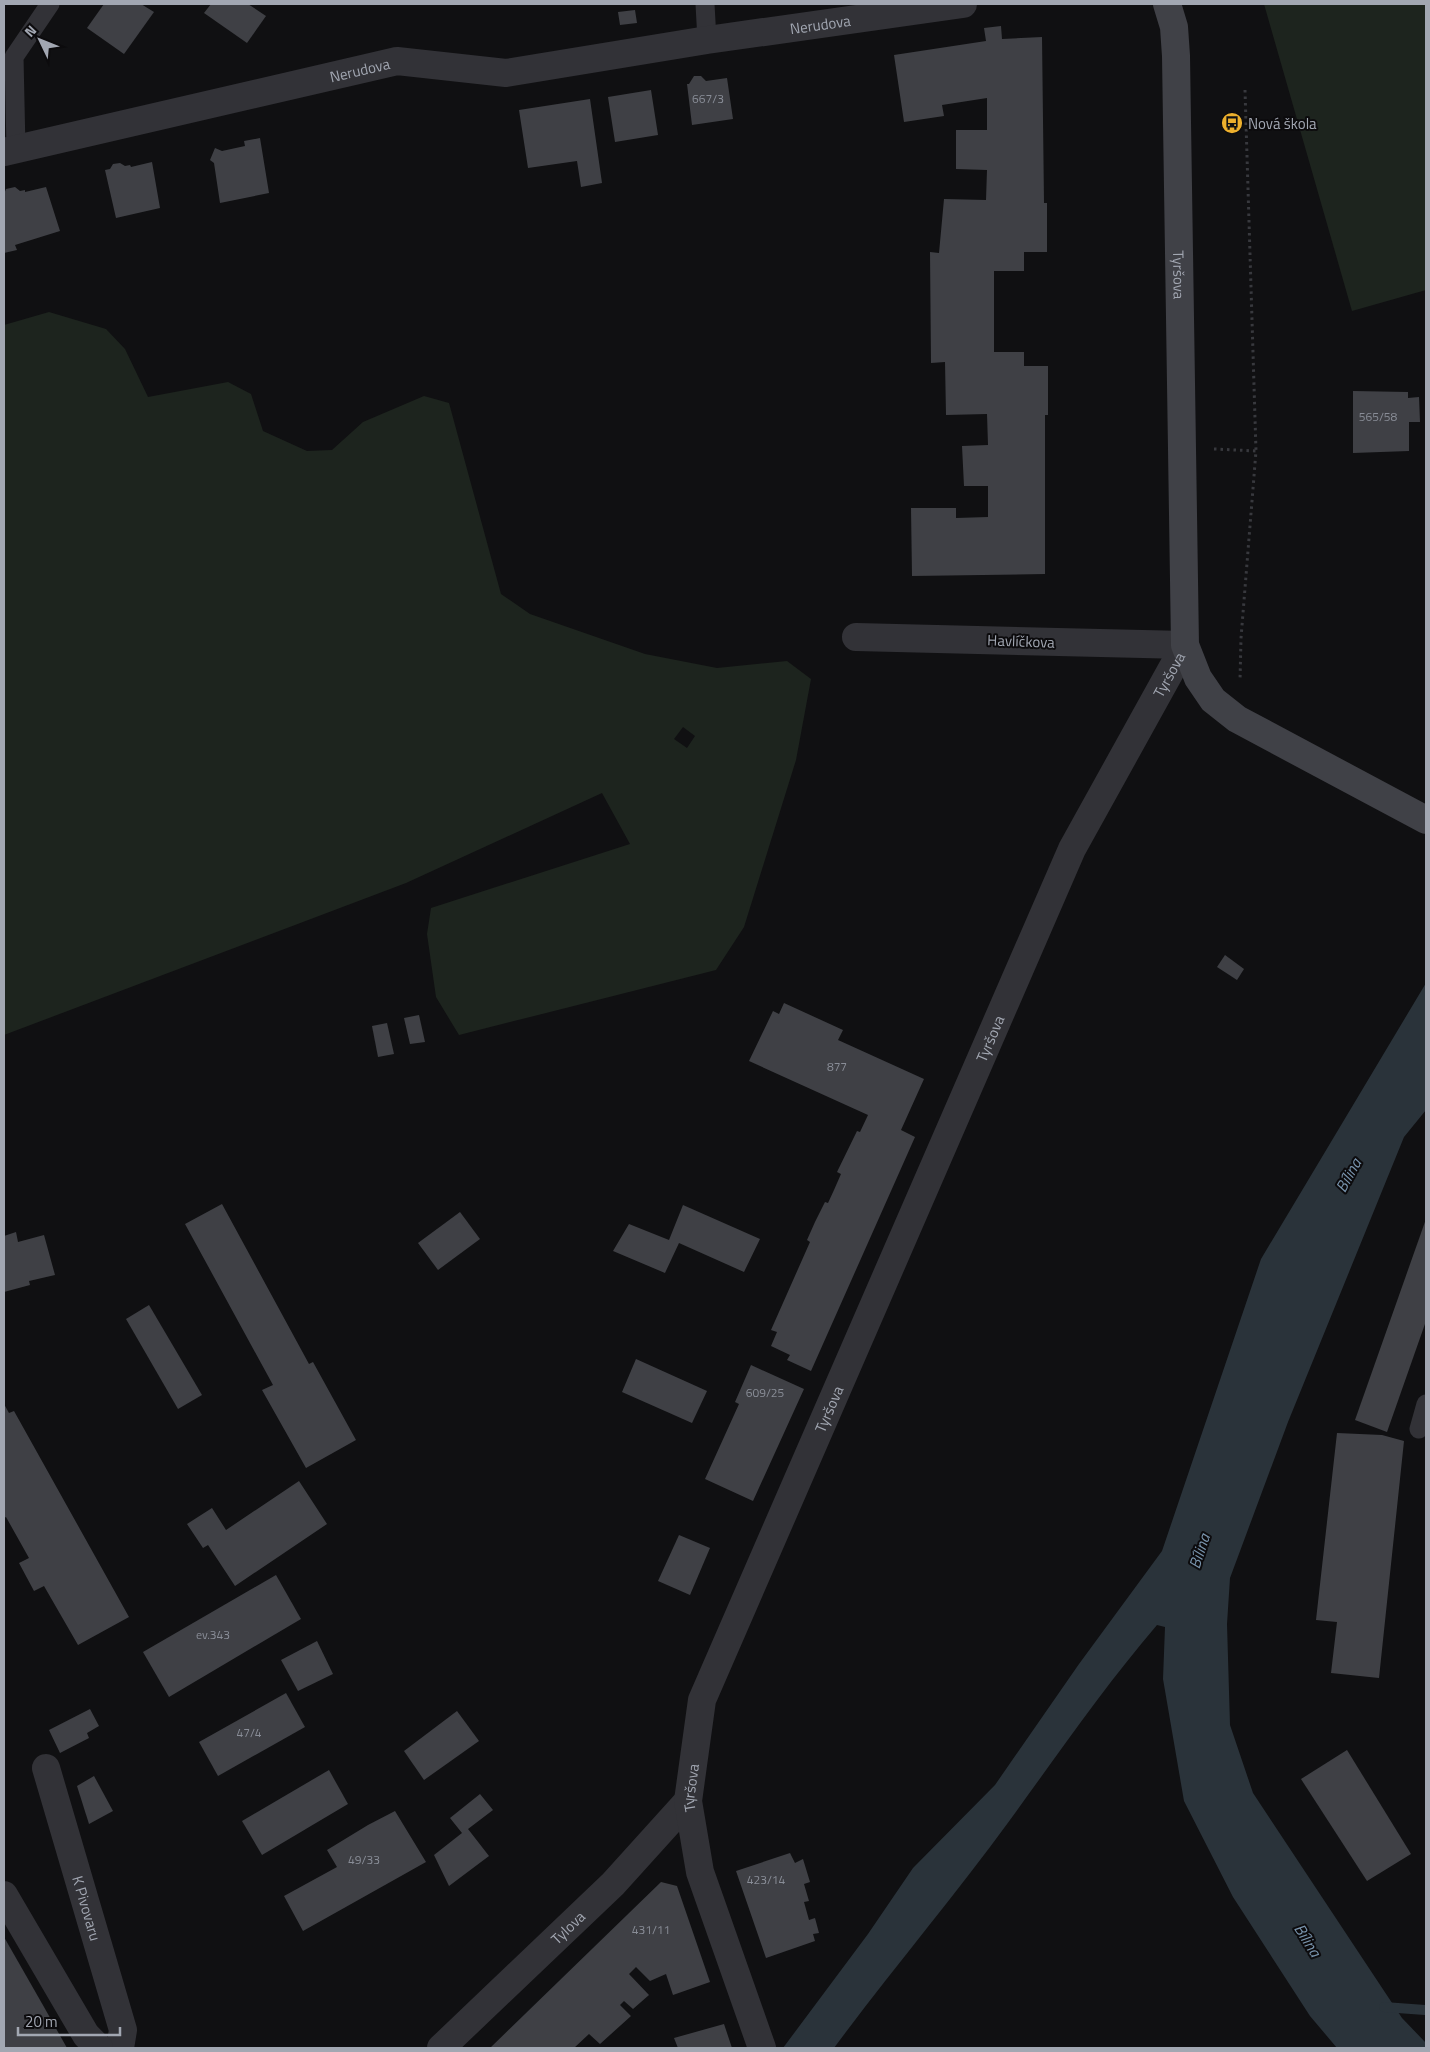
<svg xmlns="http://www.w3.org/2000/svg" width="1430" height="2052" font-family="'Titillium Web',sans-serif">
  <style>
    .green { fill: #1d241e; fill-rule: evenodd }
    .water { fill: #2a333a }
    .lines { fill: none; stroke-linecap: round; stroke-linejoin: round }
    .stream { stroke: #2a333a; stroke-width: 10 }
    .building { fill: #3f4045 }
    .path { stroke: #38393e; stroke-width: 3; stroke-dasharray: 2.5 4; stroke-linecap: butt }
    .service { stroke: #323237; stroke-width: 19 }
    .minor { stroke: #323237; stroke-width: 28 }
    .secondary { stroke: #404147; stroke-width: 28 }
    .labels { text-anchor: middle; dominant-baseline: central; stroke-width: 4; stroke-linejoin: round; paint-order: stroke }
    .number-label { font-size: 12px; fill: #898d97 }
    .street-label { font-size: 15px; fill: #a2a7b2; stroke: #0c0b0d }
    .poi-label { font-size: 15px; fill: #a2a7b2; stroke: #0c0b0d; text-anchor: start }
    .water-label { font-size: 16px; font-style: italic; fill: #7994ad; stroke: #0c0b0d }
  </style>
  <rect width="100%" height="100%" fill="#101012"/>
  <g class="green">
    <path d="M1264 4H1426V290L1352 311Z"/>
    <path d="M49 312 106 329 125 349 148 397 228 382 251 394 263 431 307 451 332 450 363 422 424 396 449 403 501 594 530 614 645 654 717 668 787 661 811 679 796 760 744 927 716 970 459 1035 436 997 427 934 431 908 630 844 602 793 406 883 4 1035V325ZM683 727 695 736 687 748 674 739Z"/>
  </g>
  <path class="water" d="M1426 983V1110L1404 1137 1288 1422 1230 1578 1227 1624 1230 1725 1253 1793 1402 2018 1426 2043V2048H1337L1310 2016 1233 1897 1184 1801 1163 1679 1165 1627 1157 1625C1104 1687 1058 1754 1010 1820 954 1897 891 1971 834 2048H783L868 1934 913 1868 995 1785 1079 1664 1162 1551 1261 1259Z"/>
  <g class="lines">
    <path class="stream" d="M1384 2007 1425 2010"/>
  </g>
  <g class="building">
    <path d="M104 4H141L154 12 124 54 87 28Z"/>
    <path d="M211 4H248L266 16 247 43 204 13Z"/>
    <path d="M635 10 637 23 620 25 618 12Z"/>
    <path d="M1001 26 1002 39 1042 37 1044 203H1047V252H1024V271H994V352H1024V366H1048V415H1045V574L912 576 911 508H956V518L988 517V486H964L962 446 988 445 987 414 946 415 945 362 931 363 930 252 939 253 944 199 986 200 987 170 956 169V130H987V98L942 105 944 116 904 122 894 55 986 41 984 28Z"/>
    <path d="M694 76H701L706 81 727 78 733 119 692 125 687 84H689Z"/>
    <path d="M651 90 658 135 615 142 608 97Z"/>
    <path d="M590 99 602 183 581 187 577 161 528 168 519 110Z"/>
    <path d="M260 138 269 193 220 203 214 163 210 160 215 148 222 151 245 146 244 141Z"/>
    <path d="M152 162 160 208 116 218 105 170 110 169 113 164 120 163 125 166 130 165 131 167Z"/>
    <path d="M15 187 20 191 25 190V192L46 187 60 231 15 245 17 250 4 253V194L6 189Z"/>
    <path d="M1353 391 1408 392V398L1419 397 1420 422H1409V451L1353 453Z"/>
    <path d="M1225 955 1244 969 1237 980 1217 967Z"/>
    <path d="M784 1003 843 1030 838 1040 924 1079 901 1130 915 1137 811 1371 787 1360 790 1355 771 1346 777 1332 771 1330 810 1242 807 1240 815 1222 825 1202 828 1203 834 1190 841 1174 837 1172 857 1131 860 1132 868 1115 749 1061 773 1011 779 1014Z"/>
    <path d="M419 1015 425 1042 410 1044 404 1018Z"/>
    <path d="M387 1023 394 1054 378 1057 372 1026Z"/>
    <path d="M222 1204 309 1364 313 1362 356 1440 306 1468 262 1390 273 1385 185 1224Z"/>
    <path d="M683 1205 760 1239 744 1272 679 1243 665 1273 613 1251 629 1224 669 1240Z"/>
    <path d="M460 1212 480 1239 438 1270 418 1243Z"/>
    <path d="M1426 1219V1321L1387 1432 1355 1420Z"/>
    <path d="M16 1232 18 1242 44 1235 55 1275 29 1281 30 1285 4 1292V1236Z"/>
    <path d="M149 1305 202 1395 178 1409 126 1319Z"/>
    <path d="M636 1359 707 1391 692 1423 622 1392Z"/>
    <path d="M751 1365 804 1389 753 1501 705 1479 739 1404 735 1402Z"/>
    <path d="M4 1404 9 1413 14 1411 129 1617 78 1645 44 1586 34 1591 19 1563 29 1558 6 1517 4 1518Z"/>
    <path d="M1337 1433 1382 1435 1404 1441 1379 1678 1331 1673 1337 1622 1316 1620Z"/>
    <path d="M299 1481 327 1524 235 1586 208 1545 203 1548 187 1524 212 1508 226 1530Z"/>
    <path d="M679 1535 710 1548 690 1595 658 1581Z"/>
    <path d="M276 1575 301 1619 169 1697 143 1652Z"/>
    <path d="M317 1641 333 1674 298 1691 281 1660Z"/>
    <path d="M286 1693 305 1727 218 1776 199 1742Z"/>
    <path d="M90 1709 99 1726 87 1733 89 1738 60 1753 49 1730Z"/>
    <path d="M457 1711 479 1741 424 1780 404 1751Z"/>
    <path d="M1347 1750 1411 1854 1367 1881 1301 1779Z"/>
    <path d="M329 1770 348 1804 262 1855 242 1821Z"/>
    <path d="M94 1776 113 1811 89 1824 77 1786Z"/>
    <path d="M480 1794 493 1810 468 1829 489 1856 449 1886 434 1855 462 1833 450 1818Z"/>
    <path d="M395 1811 426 1862 303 1931 284 1896 337 1867 327 1850 368 1825Z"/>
    <path d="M790 1853 795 1863 803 1859 810 1882 804 1884 809 1901 804 1902 809 1920 815 1918 819 1933 813 1934 815 1941 766 1958 736 1871Z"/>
    <path d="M661 1882 677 1886 710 1982 673 1995 666 1974 650 1981 636 1967 629 1974 649 1995 633 2009 624 2001 620 2005 631 2016 600 2044 589 2034 574 2048H490Z"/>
    <path d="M4 1937 44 2007 67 2048H4Z"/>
    <path d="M724 2024 732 2048H678L674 2038Z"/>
  </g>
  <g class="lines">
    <g class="path">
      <path d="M1245 90 1256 451"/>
      <path d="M1214 449 1256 451 1241 638 1240 681"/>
    </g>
    <g class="service">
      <path d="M705 4 707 40"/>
      <path d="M16 149 14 57 50 4"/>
      <path d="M1419 1429 1426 1404"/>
    </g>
    <g class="minor">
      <path id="s1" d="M4 152 397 61 506 73 707 40 963 4"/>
      <path id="s2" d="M46 1768 123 2030 120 2048"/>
      <path d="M4 1895 86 2035 99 2048"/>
      <path id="s3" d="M441 2048 613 1884 688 1801"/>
      <path id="s4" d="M762 2048 700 1872 688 1801 702 1700 1072 849 1185 645 856 637"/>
    </g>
    <path class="secondary" id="s5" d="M1167 4 1174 27 1176 56 1185 645 1198 678 1213 700 1237 719 1426 820"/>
  </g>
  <defs>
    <g id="bus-disc" transform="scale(1.125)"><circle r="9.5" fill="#edb02d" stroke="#0c0b0d"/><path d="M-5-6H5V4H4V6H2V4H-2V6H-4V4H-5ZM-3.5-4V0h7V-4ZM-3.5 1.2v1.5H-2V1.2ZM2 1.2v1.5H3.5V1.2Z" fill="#111"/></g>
  </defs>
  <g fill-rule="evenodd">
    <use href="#bus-disc" x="1232" y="123"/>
  </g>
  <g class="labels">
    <g class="number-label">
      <text x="708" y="98">667/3</text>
      <text x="1378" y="416">565/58</text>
      <text x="837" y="1066">877</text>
      <text x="765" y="1392">609/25</text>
      <text x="213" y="1634">ev.343</text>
      <text x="249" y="1732">47/4</text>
      <text x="364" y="1859">49/33</text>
      <text x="766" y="1879">423/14</text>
      <text x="651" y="1929">431/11</text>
    </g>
    <g class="street-label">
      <text stroke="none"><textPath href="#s1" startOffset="831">Nerudova</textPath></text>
      <text stroke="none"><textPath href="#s1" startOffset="365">Nerudova</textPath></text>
      <text stroke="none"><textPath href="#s5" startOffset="272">Tyršova</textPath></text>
      <text transform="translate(1021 641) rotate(2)">Havlíčkova</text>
      <text stroke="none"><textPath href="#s4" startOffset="1488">Tyršova</textPath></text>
      <text stroke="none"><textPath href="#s4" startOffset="1082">Tyršova</textPath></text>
      <text stroke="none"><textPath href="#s4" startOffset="678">Tyršova</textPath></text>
      <text stroke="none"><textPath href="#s4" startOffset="272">Tyršova</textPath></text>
      <text stroke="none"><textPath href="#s2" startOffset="146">K Pivovaru</textPath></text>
      <text stroke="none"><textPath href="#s3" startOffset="175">Tylova</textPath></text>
    </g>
    <g class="poi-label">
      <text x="1248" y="123">Nová škola</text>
    </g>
    <g class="water-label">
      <text transform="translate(1348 1175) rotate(-61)">Bílina</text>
      <text transform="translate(1199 1551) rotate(-72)">Bílina</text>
      <text transform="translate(1308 1940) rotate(58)">Bílina</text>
    </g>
  </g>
  <rect width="1430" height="2052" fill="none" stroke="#a2a7b2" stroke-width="10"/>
  <g transform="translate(40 40) rotate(313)" stroke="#0c0b0d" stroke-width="4" paint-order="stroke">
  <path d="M0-4L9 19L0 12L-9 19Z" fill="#a2a7b2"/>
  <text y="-8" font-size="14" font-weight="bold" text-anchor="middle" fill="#a2a7b2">N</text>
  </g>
  <path d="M18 2027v8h102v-8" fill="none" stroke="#a2a7b2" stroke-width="2.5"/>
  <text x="25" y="2027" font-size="15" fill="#a2a7b2" stroke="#0c0b0d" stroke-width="4" paint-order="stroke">20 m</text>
</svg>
